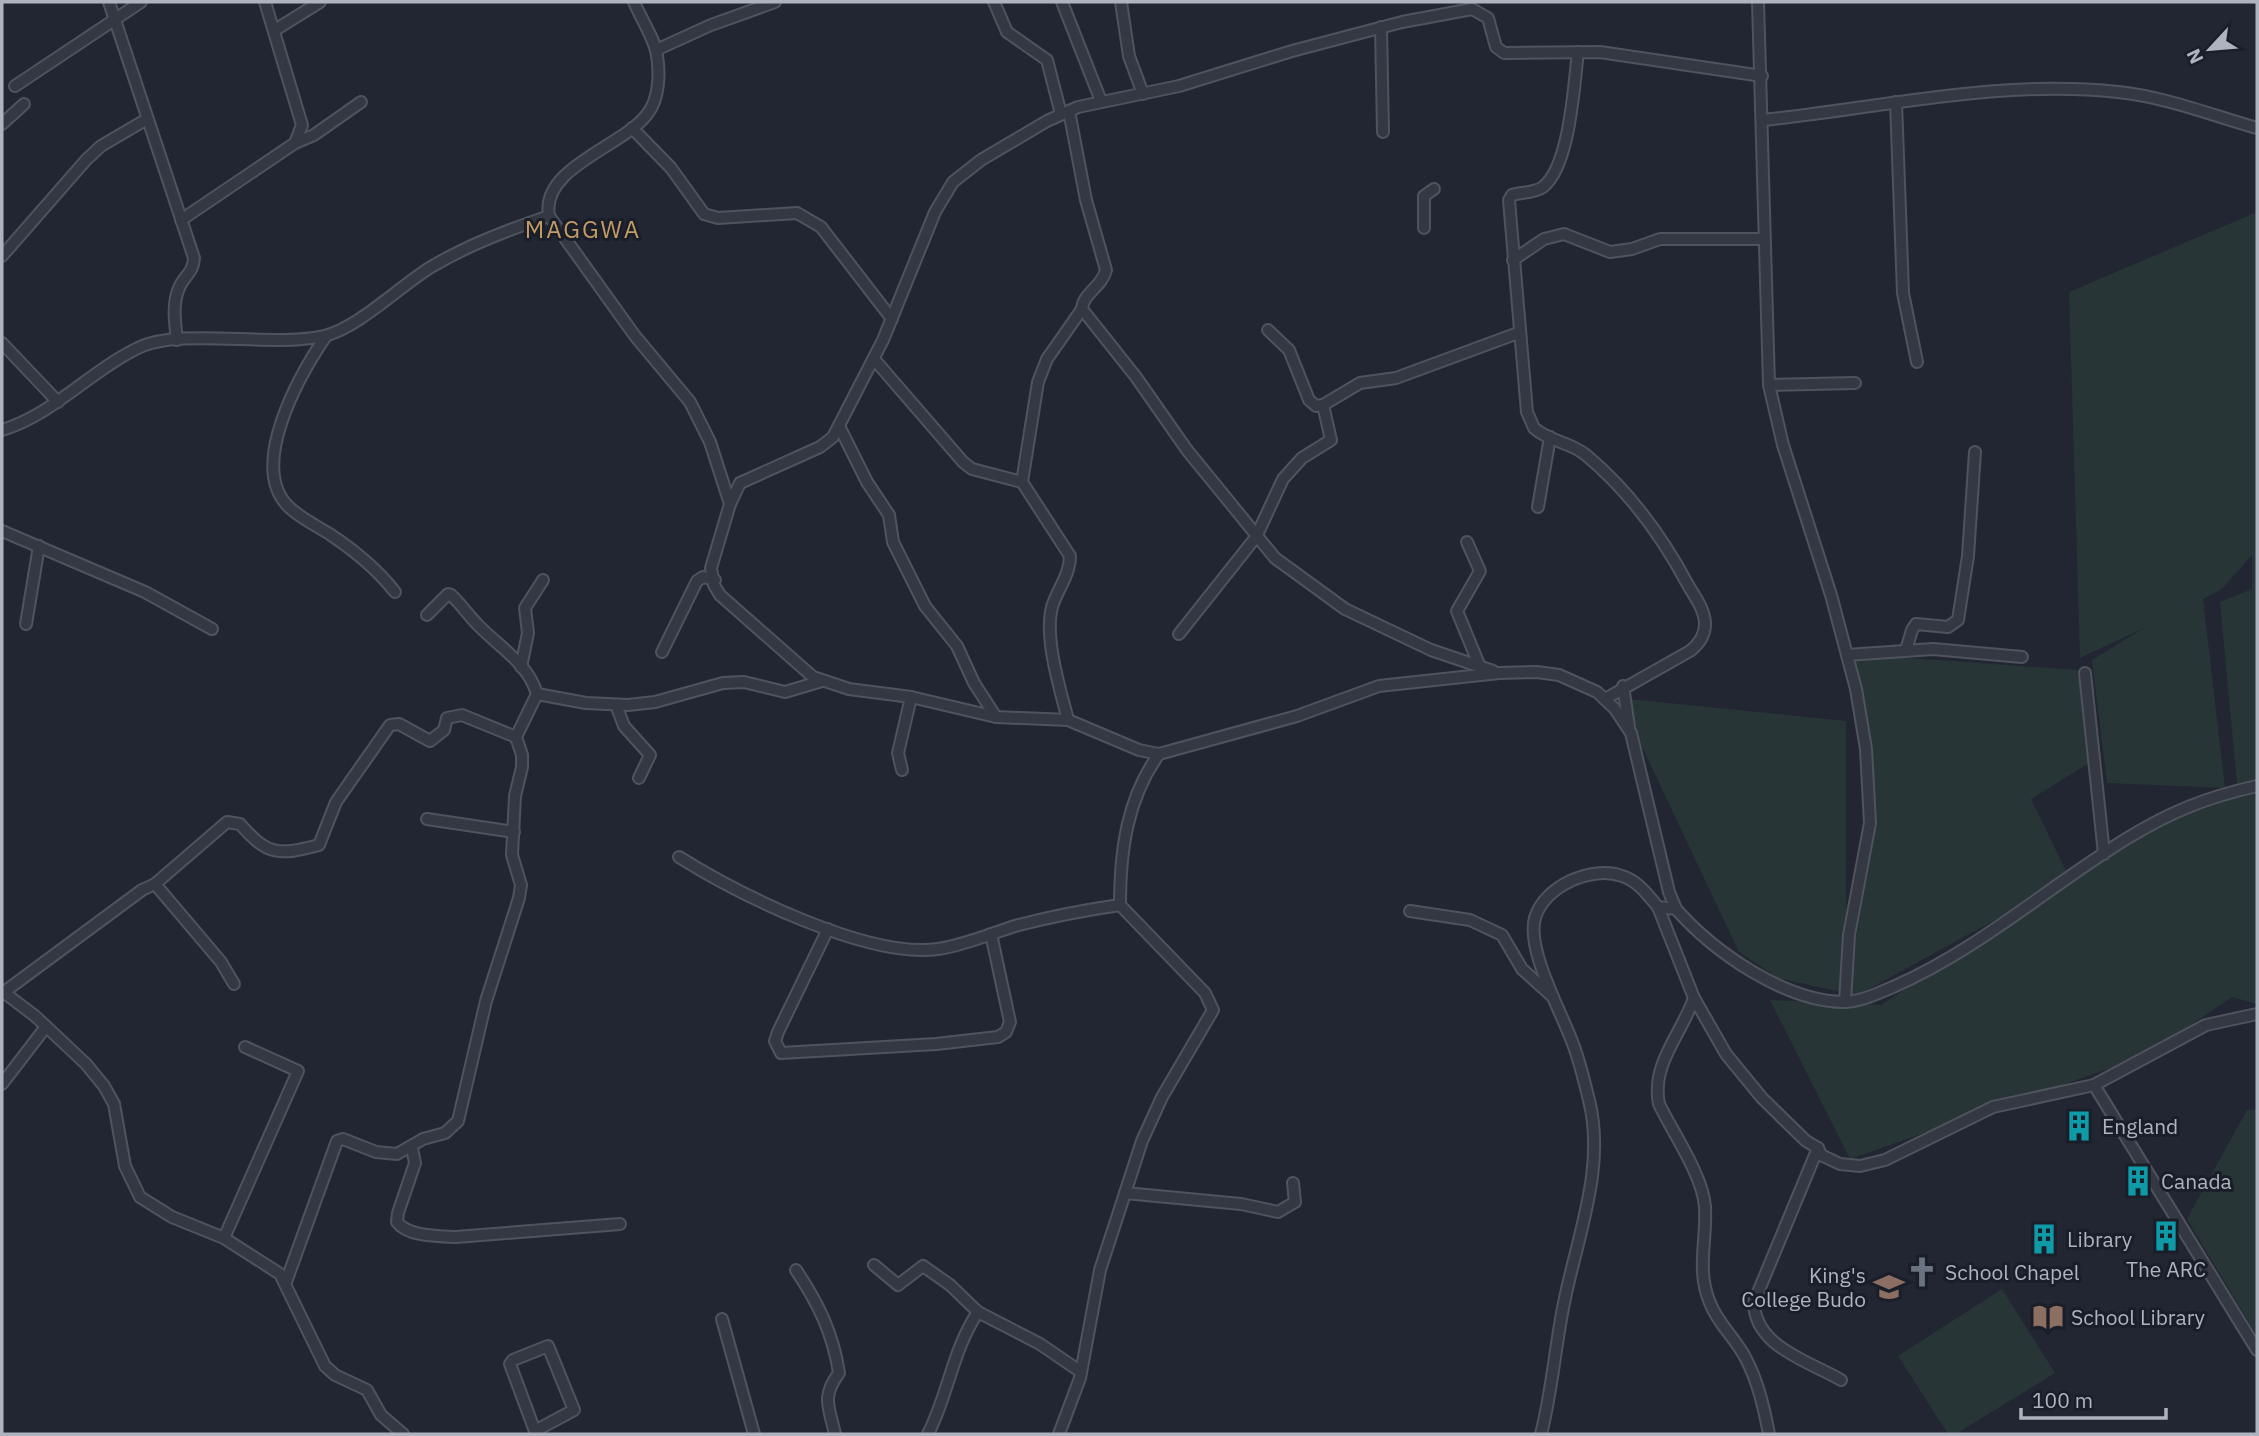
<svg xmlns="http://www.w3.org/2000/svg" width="2259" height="1436" font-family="'IBM Plex Sans',sans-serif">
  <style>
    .green { fill: #273537 }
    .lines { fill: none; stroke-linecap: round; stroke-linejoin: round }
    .minor-casing { stroke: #4f535e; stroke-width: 14 }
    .minor { stroke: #343843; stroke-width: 10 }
    .labels { text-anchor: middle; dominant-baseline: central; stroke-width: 6; stroke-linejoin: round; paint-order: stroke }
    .poi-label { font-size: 21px; fill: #aeb3c0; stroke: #1a1e28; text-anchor: start }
    .quarter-label { font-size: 24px; letter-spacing: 2px; fill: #c49b65; stroke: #1a1e28 }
  </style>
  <rect width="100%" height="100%" fill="#212632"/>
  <g class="green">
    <path d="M2257 212V780L2237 784 2220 602 2252 589V555L2222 589 2203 599 2225 788 2107 783 2092 660 2144 628 2080 658 2069 292Z"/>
    <path d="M1855 654 2077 670 2094 760 2031 799 2070 879 1845 1002 1873 840Z"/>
    <path d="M1619 698 1846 721V993L1778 978 1739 952Z"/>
    <path d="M2257 791V1004L2232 997 2145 1056 1850 1159 1770 1000 1881 1005 2180 809Z"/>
    <path d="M2257 1109V1336L2187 1219 2247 1110Z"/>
    <path d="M2002 1289 2055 1373 1956 1434H1948L1898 1356Z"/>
  </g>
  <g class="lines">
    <g class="minor-casing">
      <g id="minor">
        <path d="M109 2 194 258C193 274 184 275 179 288 172 304 175 323 177 340"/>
        <path d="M994 2 1007 32 1047 60 1061 114"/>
        <path d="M1062 2 1101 101"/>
        <path d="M1121 2 1129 56 1143 94"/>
        <path d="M1758 2 1769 385 1783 445 1831 595 1856 689 1866 749 1870 823 1849 935 1845 1002"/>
        <path d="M1381 27 1383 132"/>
        <path d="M275 30 320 2"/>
        <path d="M656 50 711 25 775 2"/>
        <path d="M1578 52C1574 84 1570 166 1543 187 1535 193 1522 192 1512 195L1509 200 1527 412 1534 428C1548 441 1570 442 1586 455 1629 491 1662 536 1688 585 1695 597 1705 610 1705 624 1705 636 1699 644 1690 651L1605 699"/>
        <path d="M15 86 141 2"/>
        <path d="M1896 102 1903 293 1917 362"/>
        <path d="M1069 111 1086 200 1106 270C1102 287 1083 293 1082 309L1136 377 1187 450 1275 558 1345 609 1431 650 1493 671"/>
        <path d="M1763 120C1880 108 1999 79 2118 92 2166 97 2211 115 2257 128"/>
        <path d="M2 124 24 104"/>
        <path d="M632 128 671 168 704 214 718 218 797 213 821 227 892 319"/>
        <path d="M295 143 314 135 361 102"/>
        <path d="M549 216 635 336 690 402 710 442 730 504 711 568 714 585 720 595 813 677 849 689 911 697 898 753 902 770"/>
        <path d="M181 220 295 143 302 125 265 2"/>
        <path d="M1424 228V196L1434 189"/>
        <path d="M2 256 86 160 101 146 147 119"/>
        <path d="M1513 260 1544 239 1564 234 1610 252 1632 249 1660 239H1764"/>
        <path d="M1268 330 1289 350 1309 400 1316 406 1323 405 1360 383 1396 378 1518 333"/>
        <path d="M326 336C300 374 246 468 290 508 302 519 317 526 331 535 355 551 377 569 395 592"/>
        <path d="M2 343 58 402"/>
        <path d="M874 359 963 462 972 469 1022 482"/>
        <path d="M1769 385 1855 383"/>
        <path d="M840 428 867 482 889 515 893 542 925 606 957 646 974 683 996 717"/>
        <path d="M2 430C54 414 90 371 138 348 181 327 272 348 324 336 358 328 400 286 431 267 468 245 508 230 549 216 540 167 625 146 648 113 659 99 660 73 657 56 656 41 640 17 634 2"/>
        <path d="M730 504 740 483 820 447 833 437 883 340 935 212 953 182 981 160 1047 121 1078 107 1179 86 1292 51 1402 22 1472 9 1488 18 1496 47 1504 53 1600 52 1762 76"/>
        <path d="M1538 507 1550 437"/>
        <path d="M2 531 145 592 212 629"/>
        <path d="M1467 542 1480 571 1457 611 1480 667"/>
        <path d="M427 615 448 594 451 595C461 604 468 615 477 624 499 647 528 663 537 694"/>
        <path d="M26 624 39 546"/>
        <path d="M1179 634 1256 537 1283 479 1302 458 1331 440 1323 405"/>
        <path d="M1906 650 1912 630 1916 624 1948 627 1958 620 1968 556 1975 452"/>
        <path d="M662 652 697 581 703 577 715 580"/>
        <path d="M1847 655 1933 649 2022 657"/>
        <path d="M521 667 528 633 525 608 543 580"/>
        <path d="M2085 673 2104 854"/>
        <path d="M1623 686 1629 727"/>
        <path d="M537 694 586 703 628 705 655 702 723 683 744 682 785 692 822 681"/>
        <path d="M911 697 996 717 1068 720 1139 750 1159 754 1297 716 1379 686 1499 673 1537 672 1559 675 1597 692 1615 709 1631 733 1669 892 1676 909"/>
        <path d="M616 705 624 726 650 755 639 778"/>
        <path d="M1068 720C1060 689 1044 638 1052 607 1057 590 1070 575 1070 556L1022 482 1038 382 1047 359 1082 309"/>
        <path d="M427 819 514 832"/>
        <path d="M679 857C738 894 868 959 938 949 965 945 990 934 1015 926 1049 917 1085 910 1120 905"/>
        <path d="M155 884 221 962 234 984"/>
        <path d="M1658 907 1694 998 1726 1054 1762 1098 1806 1141 1818 1148 1821 1155 1840 1164 1860 1166 1885 1160 1993 1107 2094 1085 2206 1025 2257 1014"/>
        <path d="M1410 911 1470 920 1502 935 1522 969 1553 997"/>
        <path d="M828 929 778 1032 775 1041 781 1053 936 1044 998 1037 1006 1032 1010 1022 991 934"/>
        <path d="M2 991 35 1016 86 1064 104 1086 114 1104 125 1166 140 1197 172 1217 224 1238 280 1274 325 1366 335 1375 367 1390 381 1415 403 1434"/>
        <path d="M4 992 142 890 155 884 227 822 240 824C267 855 278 856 319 845L336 802 390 725 399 724 430 741 444 730 447 718 462 715 516 737"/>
        <path d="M1694 998C1681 1035 1651 1064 1659 1104 1673 1133 1703 1176 1705 1207 1707 1241 1696 1270 1710 1303 1718 1324 1735 1338 1745 1357 1758 1381 1764 1408 1769 1434"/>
        <path d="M2 1084 45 1028"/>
        <path d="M2094 1085 2257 1350"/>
        <path d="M412 1148 415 1163 398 1213 397 1222C408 1237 439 1236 456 1237L620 1224"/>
        <path d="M1818 1148 1754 1302C1754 1346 1808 1361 1841 1380"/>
        <path d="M1125 1193 1241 1204 1278 1212 1295 1202 1293 1183"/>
        <path d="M224 1238 298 1071 245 1047"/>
        <path d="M874 1265 898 1285 923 1266 950 1285 978 1312 1040 1344 1081 1372"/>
        <path d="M796 1270C818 1303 833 1333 839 1373 821 1397 829 1407 835 1434"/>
        <path d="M286 1282 337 1141 343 1139 376 1152 397 1154 423 1139 445 1133 458 1121 486 1001 519 898 521 885 512 855 515 796 522 767V755L516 737 537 694"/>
        <path d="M722 1319 754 1434"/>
        <path d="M535 1431 574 1410 548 1346 513 1360 510 1364 536 1434"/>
        <path d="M928 1434C948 1395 953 1349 978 1312"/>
        <path d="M1059 1434 1080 1378 1100 1270 1142 1141 1162 1097 1213 1010 1205 993 1120 905C1120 851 1127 798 1159 754"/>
        <path d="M1541 1434C1552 1391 1555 1347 1564 1303 1577 1237 1606 1168 1589 1100 1584 1081 1580 1062 1573 1044 1562 1013 1526 950 1535 918 1544 886 1592 865 1622 876 1638 881 1647 894 1658 907L1676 909C1714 952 1784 1001 1843 1002 1861 1002 1878 993 1893 987 1978 950 2048 887 2126 839 2170 812 2207 797 2257 786"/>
      </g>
    </g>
    <use href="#minor" class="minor"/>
  </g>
  <defs>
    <g id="building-bare" transform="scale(2.415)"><path d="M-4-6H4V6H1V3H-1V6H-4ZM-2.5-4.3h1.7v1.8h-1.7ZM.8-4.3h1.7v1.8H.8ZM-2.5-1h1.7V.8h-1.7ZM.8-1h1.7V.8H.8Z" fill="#0f9aa8" stroke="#1a1e28" stroke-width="2.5" paint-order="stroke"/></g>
    <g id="church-bare" transform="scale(2.415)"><path d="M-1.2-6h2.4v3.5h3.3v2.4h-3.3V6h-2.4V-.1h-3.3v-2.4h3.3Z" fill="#6b7280" stroke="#1a1e28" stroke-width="2.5" paint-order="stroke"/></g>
    <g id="school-bare" transform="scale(2.415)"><path d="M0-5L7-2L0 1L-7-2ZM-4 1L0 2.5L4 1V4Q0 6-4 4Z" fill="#8d6e63" stroke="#1a1e28" stroke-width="2.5" paint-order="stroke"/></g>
    <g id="library-bare" transform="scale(2.415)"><path d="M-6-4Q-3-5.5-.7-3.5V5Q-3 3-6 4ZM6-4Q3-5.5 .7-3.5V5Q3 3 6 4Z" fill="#8d6e63" stroke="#1a1e28" stroke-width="2.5" paint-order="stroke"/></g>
  </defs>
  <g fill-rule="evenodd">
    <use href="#building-bare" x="2079" y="1126"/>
    <use href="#building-bare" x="2138" y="1181"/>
    <use href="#building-bare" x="2166" y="1236"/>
    <use href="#building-bare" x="2044" y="1239"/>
    <use href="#church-bare" x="1922" y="1272"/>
    <use href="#school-bare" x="1889" y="1287"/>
    <use href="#library-bare" x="2048" y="1317"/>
  </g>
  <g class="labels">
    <g class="poi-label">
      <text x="2102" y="1126">England</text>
      <text x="2161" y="1181">Canada</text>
      <text x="2067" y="1239">Library</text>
      <text x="2166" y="1269" text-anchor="middle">The ARC</text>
      <text x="1945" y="1272">School Chapel</text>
      <text x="1866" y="1275" text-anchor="end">King's<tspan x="1866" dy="24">College Budo</tspan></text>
      <text x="2071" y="1317">School Library</text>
    </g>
    <g class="quarter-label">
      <text x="583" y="229">MAGGWA</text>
    </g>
  </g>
  <rect width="2259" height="1436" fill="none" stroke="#aeb3c0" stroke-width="7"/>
  <g transform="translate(2210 49) rotate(244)" stroke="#1a1e28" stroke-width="5" paint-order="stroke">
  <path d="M0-5L12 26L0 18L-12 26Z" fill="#aeb3c0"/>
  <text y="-10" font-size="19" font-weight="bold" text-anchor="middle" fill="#aeb3c0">N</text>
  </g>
  <path d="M2021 1408v10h145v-10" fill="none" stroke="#aeb3c0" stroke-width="3.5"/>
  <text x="2032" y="1408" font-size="21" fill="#aeb3c0" stroke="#1a1e28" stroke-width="5" paint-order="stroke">100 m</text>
</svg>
